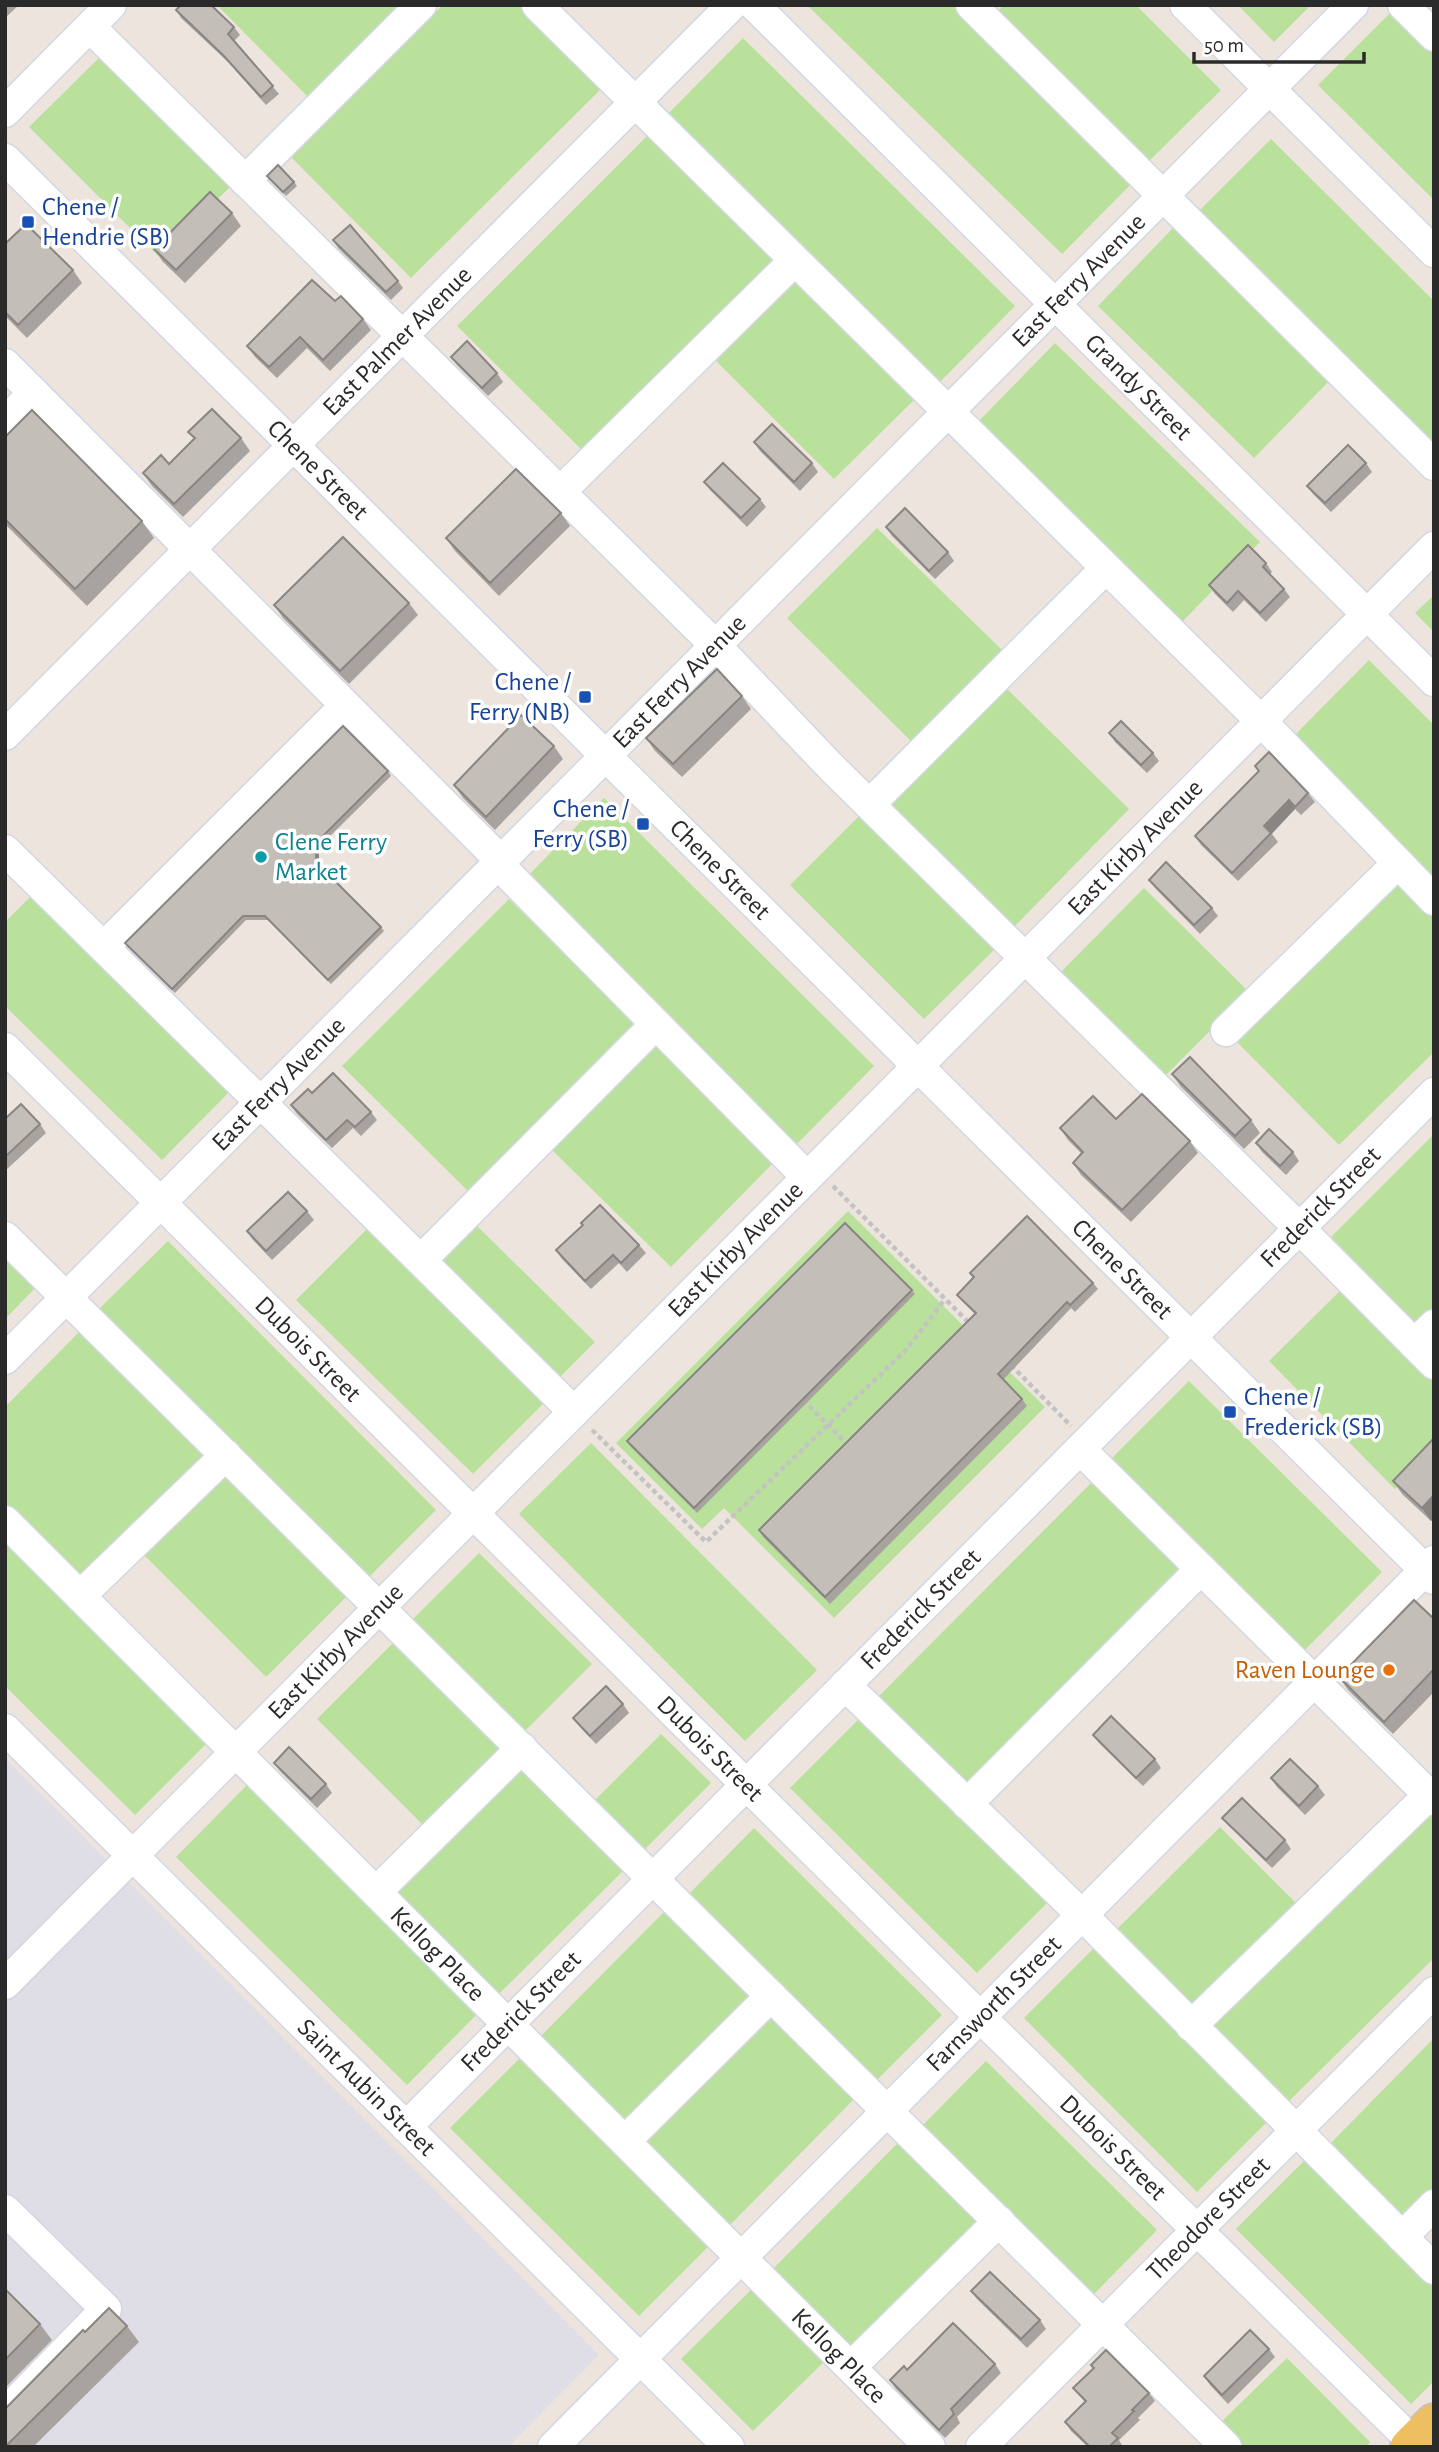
<svg xmlns="http://www.w3.org/2000/svg" width="1439" height="2452" font-family="'Alegreya Sans',sans-serif">
  <style>
    .industrial { fill: #dfdde5 }
    .green { fill: #b9e19b }
    .lines { fill: none; stroke-linecap: round; stroke-linejoin: round }
    .minor-casing { stroke: #d2d7e3; stroke-width: 33 }
    .major-casing { stroke: #c3c3c3; stroke-width: 40 }
    .path { stroke: #c3c3c3; stroke-width: 4.5; stroke-dasharray: 5 3.5; stroke-linecap: butt }
    .minor { stroke: #fff; stroke-width: 30 }
    .major { stroke: #edbf61; stroke-width: 37 }
    .wall { fill: #a9a39f }
    .shaded-wall { fill: #898582 }
    .building { fill: #c4beb9; stroke: #898582; stroke-width: 2 }
    .transit-dot { fill: #1a4fb4; stroke: #fff; stroke-width: 2.5 }
    .culture-dot { fill: #0f9aa8; stroke: #fff; stroke-width: 2.5 }
    .food-dot { fill: #e8710a; stroke: #fff; stroke-width: 2.5 }
    .labels { text-anchor: middle; dominant-baseline: central; stroke-width: 7; stroke-linejoin: round; paint-order: stroke }
    .transit-label { font-size: 26px; fill: #164399; stroke: #fff; text-anchor: start }
    .street-label { font-size: 26px; fill: #2a2a2a; stroke: #fff }
    .culture-label { font-size: 26px; fill: #0d838f; stroke: #fff; text-anchor: start }
    .food-label { font-size: 26px; fill: #c56008; stroke: #fff; text-anchor: end }
  </style>
  <rect width="100%" height="100%" fill="#ece4dd"/>
  <path class="industrial" d="M5 1758 599 2355 508 2447H5Z"/>
  <g class="green">
    <path d="M217 5H400L308 97Z"/>
    <path d="M443 5H522L603 87 411 278 290 156Z"/>
    <path d="M807 5H960L1137 178 1062 254Z"/>
    <path d="M1004 5H1136L1221 90 1145 165 995 14Z"/>
    <path d="M1238 5H1311L1274 42Z"/>
    <path d="M1395 8 1434 47V200L1318 85Z"/>
    <path d="M743 38 1015 306 935 387 663 119Z"/>
    <path d="M102 55 232 185 159 257 29 127Z"/>
    <path d="M650 133 779 262 586 454 457 326Z"/>
    <path d="M1271 139 1434 301V448L1197 213Z"/>
    <path d="M1174 227 1331 379 1254 458 1098 306Z"/>
    <path d="M794 273 918 396 834 479 711 356Z"/>
    <path d="M1055 343 1260 542 1181 623 976 424Z"/>
    <path d="M877 528 1004 652 913 743 787 618Z"/>
    <path d="M1434 595V632L1415 613Z"/>
    <path d="M1369 660 1434 725V882L1290 740Z"/>
    <path d="M1003 685 1129 809 1013 928 886 804Z"/>
    <path d="M604 798 874 1066 794 1147 525 879Z"/>
    <path d="M865 810 999 945 924 1019 790 885Z"/>
    <path d="M1397 878 1434 915V1052L1339 1145 1234 1039Z"/>
    <path d="M1144 888 1249 992 1162 1079 1057 976Z"/>
    <path d="M34 893 233 1088 162 1160 5 1006V922Z"/>
    <path d="M509 899 636 1025 470 1193 342 1066Z"/>
    <path d="M657 1040 778 1158 671 1267 550 1148Z"/>
    <path d="M1432 1136 1434 1307 1413 1327 1327 1241Z"/>
    <path d="M848 1211 1045 1407 834 1618 724 1508 702 1529 616 1443Z"/>
    <path d="M473 1222 595 1342 556 1381 434 1261Z"/>
    <path d="M370 1226 547 1400 473 1474 296 1300Z"/>
    <path d="M168 1241 436 1510 366 1580 97 1311Z"/>
    <path d="M5 1251 39 1284 5 1319Z"/>
    <path d="M1345 1286 1434 1376V1451L1395 1489 1269 1361Z"/>
    <path d="M85 1326 210 1450 81 1580 5 1505V1407Z"/>
    <path d="M1189 1381 1382 1572 1303 1652 1109 1461Z"/>
    <path d="M591 1443 817 1670 745 1741 519 1514Z"/>
    <path d="M225 1467 351 1592 266 1677 141 1552Z"/>
    <path d="M1092 1482 1180 1569 963 1787 875 1700Z"/>
    <path d="M5 1538 209 1741 135 1815 5 1686Z"/>
    <path d="M479 1553 592 1664 524 1732 411 1621Z"/>
    <path d="M397 1639 505 1746 424 1826 317 1719Z"/>
    <path d="M862 1716 1049 1901 977 1973 790 1788Z"/>
    <path d="M661 1734 711 1783 642 1852 592 1803Z"/>
    <path d="M520 1762 626 1868 495 1998 390 1892Z"/>
    <path d="M249 1783 480 2011 407 2085 176 1857Z"/>
    <path d="M1429 1807 1434 1812V1958L1286 2104 1207 2026Z"/>
    <path d="M1220 1827 1301 1908 1194 2015 1112 1934Z"/>
    <path d="M754 1828 942 2015 873 2084 686 1897Z"/>
    <path d="M666 1910 756 1998 626 2129 536 2041Z"/>
    <path d="M1096 1946 1269 2120 1197 2192 1024 2018Z"/>
    <path d="M767 2009 856 2097 725 2230 636 2142Z"/>
    <path d="M1434 2038V2192L1404 2222 1327 2147Z"/>
    <path d="M521 2057 710 2245 639 2316 450 2128Z"/>
    <path d="M986 2061 1157 2230 1091 2297 920 2128Z"/>
    <path d="M900 2141 981 2221 851 2352 770 2272Z"/>
    <path d="M1307 2158 1434 2285V2381L1411 2404 1236 2229Z"/>
    <path d="M756 2285 828 2358 753 2431 681 2359Z"/>
    <path d="M1287 2358 1370 2442 1366 2447H1241L1219 2424Z"/>
  </g>
  <g class="lines">
    <g class="minor-casing">
      <g id="minor">
        <path d="M537 5 1261 721 1434 900"/>
        <path id="s1" d="M754 5 1434 681"/>
        <path d="M971 5 1434 465"/>
        <path d="M1185 5 1434 252"/>
        <path d="M1403 5 1434 36"/>
        <path d="M90 27 715 645 831 767 1299 1228 1434 1364"/>
        <path d="M5 112 111 5"/>
        <path id="s2" d="M5 159 1434 1579"/>
        <path d="M245 181 421 5"/>
        <path d="M5 364 501 861"/>
        <path d="M5 421 34 393"/>
        <path d="M560 492 794 261"/>
        <path id="s3" d="M5 735 732 5"/>
        <path d="M870 804 1106 568"/>
        <path d="M5 850 574 1412"/>
        <path d="M498 864 807 1177"/>
        <path d="M104 947 345 706"/>
        <path d="M1226 1031 1398 863"/>
        <path id="s4" d="M5 1048 980 2017 1418 2447"/>
        <path d="M5 1237 1226 2447"/>
        <path d="M421 1260 656 1024"/>
        <path d="M1414 1344 1434 1325"/>
        <path id="s5" d="M5 1359 1353 5"/>
        <path d="M1080 1449 1434 1800"/>
        <path id="s6" d="M5 1521 930 2447"/>
        <path d="M80 1596 226 1455"/>
        <path d="M845 1685 1082 1915 1434 2269"/>
        <path id="s7" d="M5 1729 729 2447"/>
        <path d="M967 1804 1201 1569"/>
        <path d="M376 1892 522 1748"/>
        <path id="s8" d="M5 1984 1434 547"/>
        <path d="M1191 2026 1429 1795"/>
        <path id="s9" d="M406 2127 1434 1093"/>
        <path d="M625 2141 771 1996"/>
        <path d="M5 2210 106 2309 5 2413"/>
        <path d="M1402 2237 1434 2205"/>
        <path d="M851 2367 999 2221"/>
        <path id="s10" d="M553 2447 1434 1561"/>
        <path id="s11" d="M981 2447 1434 1992"/>
      </g>
    </g>
    <g class="major-casing">
      <path id="major" d="M1409 2447 1434 2422"/>
    </g>
    <g class="path">
      <path d="M833 1186 970 1324"/>
      <path d="M1011 1365 1071 1426"/>
      <path d="M803 1400 849 1446"/>
      <path d="M592 1430 706 1542 906 1350 945 1299"/>
    </g>
    <use href="#minor" class="minor"/>
    <use href="#major" class="major"/>
  </g>
  <g class="wall">
    <path d="M5 5H19L5 18Z"/>
    <path d="M176 10 234 27 240 35 234 41 279 94 266 105 228 62 181 18Z"/>
    <path d="M267 176 294 182 297 186 286 196Z"/>
    <path d="M232 213 241 226 185 283 163 262 154 249Z"/>
    <path d="M333 240 398 281 403 288 391 300 338 248Z"/>
    <path d="M5 244 73 270 82 283 27 338 5 316Z"/>
    <path d="M335 301 363 319 371 330 330 371 307 348 277 378 255 357 247 346Z"/>
    <path d="M451 357 497 373 503 382 488 396 457 365Z"/>
    <path d="M188 432 241 438 250 451 183 517 152 486 143 473 169 464 194 439Z"/>
    <path d="M5 437 142 521 154 538 87 606 5 524Z"/>
    <path d="M754 442 812 463 818 472 800 491 760 451Z"/>
    <path d="M1366 463 1372 472 1331 512 1313 494 1307 486Z"/>
    <path d="M704 482 760 499 766 507 747 527 710 490Z"/>
    <path d="M561 513 570 526 499 596 455 551 446 538Z"/>
    <path d="M886 527 948 552 954 561 935 579 892 536Z"/>
    <path d="M1266 563 1272 572 1270 574 1284 589 1290 597 1266 622 1244 600 1233 612 1215 594 1209 585Z"/>
    <path d="M409 603 418 615 349 684 283 618 274 605Z"/>
    <path d="M742 696 751 709 682 777 655 751 646 738Z"/>
    <path d="M1109 733 1153 753 1159 761 1147 773 1115 742Z"/>
    <path d="M554 746 563 759 495 830 463 798 454 785Z"/>
    <path d="M1255 766 1308 793 1315 802 1301 815 1295 809 1272 834 1278 842 1238 881 1201 845 1195 836 1258 771Z"/>
    <path d="M388 771 391 776 319 847V865L381 927 384 931 331 984 268 920H246L175 993 128 947 125 943Z"/>
    <path d="M1149 880 1212 908 1218 916 1200 934 1155 888Z"/>
    <path d="M1172 1074 1251 1120 1260 1133 1244 1149 1181 1087Z"/>
    <path d="M312 1093 371 1112 377 1120 361 1136 353 1128 332 1148 297 1114 291 1105Z"/>
    <path d="M5 1119 40 1124 46 1133 6 1170 5 1169Z"/>
    <path d="M1116 1119 1190 1141 1198 1153 1131 1222 1081 1175 1073 1163 1082 1154 1068 1140 1060 1128Z"/>
    <path d="M1256 1143 1293 1152 1299 1161 1286 1175 1262 1152Z"/>
    <path d="M307 1211 314 1220 272 1260 253 1240 247 1231Z"/>
    <path d="M639 1245 646 1253 627 1272 619 1263 591 1289 562 1259 556 1250Z"/>
    <path d="M970 1273 1093 1283 1098 1289 1075 1312 1071 1308 1003 1380 1022 1399 1027 1406 830 1604 763 1537 759 1530 975 1314 962 1301 957 1295 973 1278Z"/>
    <path d="M912 1290 915 1294 697 1513 630 1446 627 1441Z"/>
    <path d="M1434 1438V1518L1431 1521 1402 1494 1393 1481Z"/>
    <path d="M1434 1619V1692L1393 1734 1348 1690 1339 1677Z"/>
    <path d="M623 1704 629 1713 596 1744 579 1726 573 1718Z"/>
    <path d="M1093 1735 1155 1759 1161 1768 1143 1786 1099 1743Z"/>
    <path d="M274 1763 326 1784 332 1793 317 1808 280 1771Z"/>
    <path d="M1271 1778 1318 1786 1325 1795 1305 1815 1277 1787Z"/>
    <path d="M1222 1818 1285 1840 1291 1849 1272 1868 1229 1826Z"/>
    <path d="M5 2289 40 2324 52 2340 5 2388Z"/>
    <path d="M971 2291 1040 2320 1046 2329 1027 2348 977 2299Z"/>
    <path d="M127 2326 139 2342 33 2447H5V2409L85 2332Z"/>
    <path d="M1269 2349 1275 2357 1228 2404 1210 2385 1204 2376Z"/>
    <path d="M995 2364 1001 2373 957 2417 960 2423 945 2438 896 2389 890 2380 907 2370Z"/>
    <path d="M1091 2365 1149 2393 1155 2401 1138 2418 1140 2420 1119 2440 1123 2447H1088L1071 2431 1065 2422 1085 2402 1073 2388 1093 2368Z"/>
  </g>
  <g class="shaded-wall">
    <path d="M1289 800 1295 809 1270 835 1264 826Z"/>
    <path d="M316 843 319 847V867L316 862Z"/>
    <path d="M1434 1495V1518L1431 1521 1422 1508Z"/>
  </g>
  <g class="building">
    <path d="M181 5H211L234 27 228 34 273 86 261 97 223 55 176 10Z"/>
    <path d="M278 165 294 182 283 192 267 176Z"/>
    <path d="M210 192 232 213 176 270 154 249Z"/>
    <path d="M26 224 73 270 18 325 5 312V244Z"/>
    <path d="M350 225 398 281 386 292 333 240Z"/>
    <path d="M312 280 335 301 341 296 363 319 323 360 300 337 269 367 247 346Z"/>
    <path d="M467 341 497 373 482 388 451 357Z"/>
    <path d="M212 409 241 438 174 504 143 473 161 455 169 464 195 438 188 432Z"/>
    <path d="M32 410 142 521 75 589 5 519V437Z"/>
    <path d="M772 424 812 463 794 482 754 442Z"/>
    <path d="M1348 445 1366 463 1325 503 1307 486Z"/>
    <path d="M723 463 760 499 741 518 704 482Z"/>
    <path d="M516 469 561 513 490 583 446 538Z"/>
    <path d="M905 508 948 552 929 571 886 527Z"/>
    <path d="M343 537 409 603 340 671 274 605Z"/>
    <path d="M1248 545 1266 563 1263 567 1284 589 1260 613 1238 591 1227 603 1209 585Z"/>
    <path d="M717 669 742 696 673 764 646 738Z"/>
    <path d="M521 715 554 746 486 817 454 785Z"/>
    <path d="M1121 721 1153 753 1141 765 1109 733Z"/>
    <path d="M343 726 388 771 316 843V862L381 927 328 980 265 916H243L172 989 125 943Z"/>
    <path d="M1269 752 1308 793 1295 807 1289 800 1264 826 1271 833 1232 873 1195 836 1259 771 1255 766Z"/>
    <path d="M1166 862 1212 908 1194 925 1149 880Z"/>
    <path d="M1190 1057 1251 1120 1235 1136 1172 1074Z"/>
    <path d="M333 1073 371 1112 355 1127 347 1120 326 1140 291 1105 308 1089 312 1093Z"/>
    <path d="M1142 1094 1190 1141 1122 1210 1073 1163 1083 1152 1060 1128 1093 1096 1116 1119Z"/>
    <path d="M21 1104 40 1124 5 1157V1119Z"/>
    <path d="M1269 1129 1293 1152 1280 1166 1256 1143Z"/>
    <path d="M288 1192 307 1211 266 1251 247 1231Z"/>
    <path d="M600 1205 639 1245 621 1263 613 1255 585 1281 556 1250 583 1225 581 1223Z"/>
    <path d="M1027 1216 1093 1283 1070 1305 1067 1302 998 1374 1022 1399 825 1597 759 1530 976 1313 957 1295 974 1277 970 1273Z"/>
    <path d="M845 1223 912 1290 694 1508 627 1441Z"/>
    <path d="M1434 1438V1495L1422 1508 1393 1481Z"/>
    <path d="M1414 1600 1434 1619V1669L1384 1722 1339 1677Z"/>
    <path d="M606 1686 623 1704 590 1736 573 1718Z"/>
    <path d="M1111 1716 1155 1759 1136 1778 1093 1735Z"/>
    <path d="M289 1747 326 1784 311 1799 274 1763Z"/>
    <path d="M1290 1759 1318 1786 1299 1806 1271 1778Z"/>
    <path d="M1242 1798 1285 1840 1266 1860 1222 1818Z"/>
    <path d="M990 2272 1040 2320 1021 2339 971 2291Z"/>
    <path d="M5 2289 40 2324 5 2360Z"/>
    <path d="M109 2308 127 2326 7 2445 5 2444V2409L83 2330 85 2332Z"/>
    <path d="M953 2323 995 2364 951 2409 954 2414 939 2430 890 2380 904 2366 907 2370Z"/>
    <path d="M1250 2330 1269 2349 1222 2395 1204 2376Z"/>
    <path d="M1106 2350 1149 2393 1132 2410 1134 2411 1112 2433 1118 2438 1109 2447H1090L1065 2422 1086 2401 1073 2388 1094 2368 1091 2365Z"/>
  </g>
  <g class="transit-dot">
    <rect x="21" y="215" width="14" height="14" rx="3.5"/>
    <rect x="578" y="690" width="14" height="14" rx="3.5"/>
    <rect x="636" y="817" width="14" height="14" rx="3.5"/>
    <rect x="1223" y="1405" width="14" height="14" rx="3.5"/>
  </g>
  <circle class="culture-dot" cx="261" cy="857" r="7"/>
  <circle class="food-dot" cx="1389" cy="1670" r="7"/>
  <g class="labels">
    <g class="transit-label">
      <text x="42" y="207">Chene /<tspan x="42" dy="30">Hendrie (SB)</tspan></text>
      <text x="571" y="682" text-anchor="end">Chene /<tspan x="571" dy="30">Ferry (NB)</tspan></text>
      <text x="629" y="809" text-anchor="end">Chene /<tspan x="629" dy="30">Ferry (SB)</tspan></text>
      <text x="1244" y="1397">Chene /<tspan x="1244" dy="30">Frederick (SB)</tspan></text>
    </g>
    <g class="street-label">
      <text stroke="none"><textPath href="#s5" startOffset="1522">East Ferry Avenue</textPath></text>
      <text stroke="none"><textPath href="#s3" startOffset="556">East Palmer Avenue</textPath></text>
      <text stroke="none"><textPath href="#s1" startOffset="542">Grandy Street</textPath></text>
      <text stroke="none"><textPath href="#s2" startOffset="441">Chene Street</textPath></text>
      <text stroke="none"><textPath href="#s5" startOffset="956">East Ferry Avenue</textPath></text>
      <text stroke="none"><textPath href="#s8" startOffset="1603">East Kirby Avenue</textPath></text>
      <text stroke="none"><textPath href="#s2" startOffset="1008">Chene Street</textPath></text>
      <text stroke="none"><textPath href="#s5" startOffset="388">East Ferry Avenue</textPath></text>
      <text stroke="none"><textPath href="#s9" startOffset="1297">Frederick Street</textPath></text>
      <text stroke="none"><textPath href="#s8" startOffset="1036">East Kirby Avenue</textPath></text>
      <text stroke="none"><textPath href="#s2" startOffset="1575">Chene Street</textPath></text>
      <text stroke="none"><textPath href="#s4" startOffset="427">Dubois Street</textPath></text>
      <text stroke="none"><textPath href="#s9" startOffset="730">Frederick Street</textPath></text>
      <text stroke="none"><textPath href="#s8" startOffset="469">East Kirby Avenue</textPath></text>
      <text stroke="none"><textPath href="#s4" startOffset="994">Dubois Street</textPath></text>
      <text stroke="none"><textPath href="#s6" startOffset="612">Kellog Place</textPath></text>
      <text stroke="none"><textPath href="#s10" startOffset="625">Farnsworth Street</textPath></text>
      <text stroke="none"><textPath href="#s9" startOffset="163">Frederick Street</textPath></text>
      <text stroke="none"><textPath href="#s7" startOffset="509">Saint Aubin Street</textPath></text>
      <text stroke="none"><textPath href="#s4" startOffset="1561">Dubois Street</textPath></text>
      <text stroke="none"><textPath href="#s11" startOffset="322">Theodore Street</textPath></text>
      <text stroke="none"><textPath href="#s6" startOffset="1180">Kellog Place</textPath></text>
    </g>
    <g class="culture-label">
      <text x="275" y="842">Clene Ferry<tspan x="275" dy="30">Market</tspan></text>
    </g>
    <g class="food-label">
      <text x="1375" y="1670">Raven Lounge</text>
    </g>
  </g>
  <rect width="1439" height="2452" fill="none" stroke="#2a2a2a" stroke-width="14"/>
  <path d="M1194 52v10h170v-10" fill="none" stroke="#2a2a2a" stroke-width="3.5"/>
  <text x="1204" y="52" font-size="21" fill="#2a2a2a" stroke="#ffffff" stroke-width="5" paint-order="stroke">50 m</text>
</svg>
